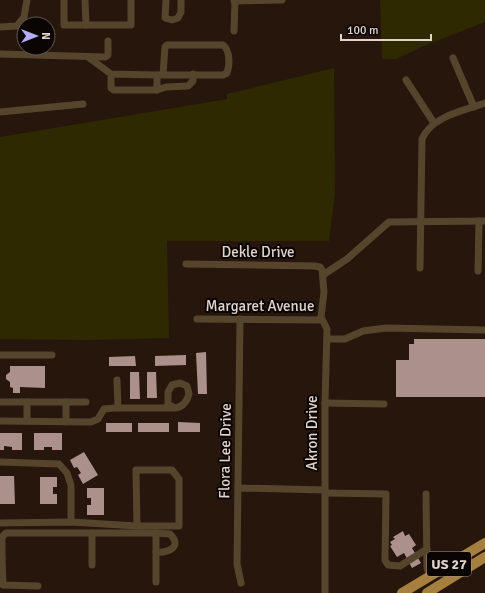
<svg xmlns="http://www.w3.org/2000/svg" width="485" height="593" font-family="Signika,sans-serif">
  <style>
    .green { fill: #2e2900 }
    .building { fill: #ab908c }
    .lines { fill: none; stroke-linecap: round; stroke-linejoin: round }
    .minor { stroke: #55452d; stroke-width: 7 }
    .highway { stroke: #a67f3f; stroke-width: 10 }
    .labels { text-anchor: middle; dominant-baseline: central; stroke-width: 4; stroke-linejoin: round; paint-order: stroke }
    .shield { fill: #0a0502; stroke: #a09690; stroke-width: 1 }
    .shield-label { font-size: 14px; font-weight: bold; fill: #e0d4cd }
    .street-label { font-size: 15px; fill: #e0d4cd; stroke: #0a0502 }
  </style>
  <rect width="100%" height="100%" fill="#27160c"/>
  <g class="green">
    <path d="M380 0H485V22L426 45 396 59H382Z"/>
    <path d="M334 68 335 193 329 241H167L169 338 88 340 0 339V137L227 99V94Z"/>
  </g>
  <g class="building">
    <path d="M414 339H485V397H396V360H409V344H414Z"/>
    <path d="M206 352 207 394H198L196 353Z"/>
    <path d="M186 355V365L155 366V356Z"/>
    <path d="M135 356 136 366H109V357Z"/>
    <path d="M10 366H45V388L20 387V393H13V388L10 387V382L6 379V375L10 372Z"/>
    <path d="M130 372H139L140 399H130Z"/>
    <path d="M147 372H156L157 398H147Z"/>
    <path d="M178 422 200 423V432H178Z"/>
    <rect x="106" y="423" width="26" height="9"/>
    <rect x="138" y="423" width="31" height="9"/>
    <path d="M0 433H22V450H12V447L4 446V450H0Z"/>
    <path d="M34 433H62V450H52V447H44V450H34Z"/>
    <path d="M84 452 98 475 83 484 78 475 81 473 77 467 74 468 70 460Z"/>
    <path d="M0 476H14L15 504H0Z"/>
    <path d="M40 477H57V487H53V494H57V504H40Z"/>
    <path d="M87 488H104V515H87V505H91V498H87Z"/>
    <path d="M403 531 405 536 409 534 416 545 412 548 421 563 412 568 404 553 397 557 390 546 392 545 390 542 395 539 393 537Z"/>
  </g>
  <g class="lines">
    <g class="minor">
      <path d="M64 0V25H131V0"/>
      <path d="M85 0 86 25"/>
      <path d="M166 0 165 18 172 20 178 18 181 12V0"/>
      <path d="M234 1 282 0"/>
      <path d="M0 27 17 26 24 17 27 0"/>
      <path d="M234 31 235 0"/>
      <path d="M0 54 105 57 108 55V41"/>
      <path d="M88 57 111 74 157 75V90H114L111 88V74"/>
      <path d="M453 58 474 107"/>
      <path d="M157 75H223L227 73C230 65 230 50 223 45H167L165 47 163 75"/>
      <path d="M406 80 434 123"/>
      <path d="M157 90 166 87 188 86 193 81V74"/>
      <path d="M0 112 83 104"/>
      <path d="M186 264 314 266 320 267 322 270 324 292 321 317 327 329 325 403V593"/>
      <path d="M420 268 422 139C432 116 463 111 485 103"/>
      <path d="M478 271 479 221"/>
      <path d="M323 275 347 259 389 222 485 221"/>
      <path d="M197 319 322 320"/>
      <path d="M240 319 237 564 241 583"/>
      <path d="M327 339H345L363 331 386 328 485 330"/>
      <path d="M0 355H52"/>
      <path d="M117 380 118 408"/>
      <path d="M0 402H86"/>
      <path d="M66 402V422"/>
      <path d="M325 403 384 404"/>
      <path d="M0 421 91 422 98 419 104 409 114 408H175C183 407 187 401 189 394L187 386 180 383 172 385 168 392V404L175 408"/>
      <path d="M27 421V402"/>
      <path d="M0 462 59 464 67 473 71 485V522"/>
      <path d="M136 470H172L179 479V526H137Z"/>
      <path d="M238 488 325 490"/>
      <path d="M325 493 386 494 385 560 388 565 400 566 427 549"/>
      <path d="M426 494 427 568 430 576"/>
      <path d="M0 523 71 522 137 526"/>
      <path d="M92 533V565"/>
      <path d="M156 552C168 553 183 547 170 534L156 533"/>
      <path d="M0 559H2L3 585 38 586"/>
      <path d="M2 559V537L6 533H156V582"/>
    </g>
    <g class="highway">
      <path d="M402 593 485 543"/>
      <path d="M427 593 485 557"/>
    </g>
  </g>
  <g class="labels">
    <rect class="shield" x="427" y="552" width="44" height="24" rx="3"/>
    <g class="shield-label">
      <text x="449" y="564">US 27</text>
    </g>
    <g class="street-label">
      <text x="258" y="252">Dekle Drive</text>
      <text x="260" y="306">Margaret Avenue</text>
      <text transform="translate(312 433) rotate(-90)">Akron Drive</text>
      <text transform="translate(225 451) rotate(-89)">Flora Lee Drive</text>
    </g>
  </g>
  <g transform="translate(36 36) rotate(90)"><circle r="19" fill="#0a0502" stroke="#605853"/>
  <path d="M0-3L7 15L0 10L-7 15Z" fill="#b5acf8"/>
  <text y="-6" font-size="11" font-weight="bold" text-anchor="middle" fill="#e0d4cd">N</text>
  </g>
  <path d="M341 34v6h90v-6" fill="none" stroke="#e0d4cd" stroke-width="2"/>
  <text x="347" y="34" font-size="12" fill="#e0d4cd" stroke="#0a0502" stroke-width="3" paint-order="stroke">100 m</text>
</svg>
